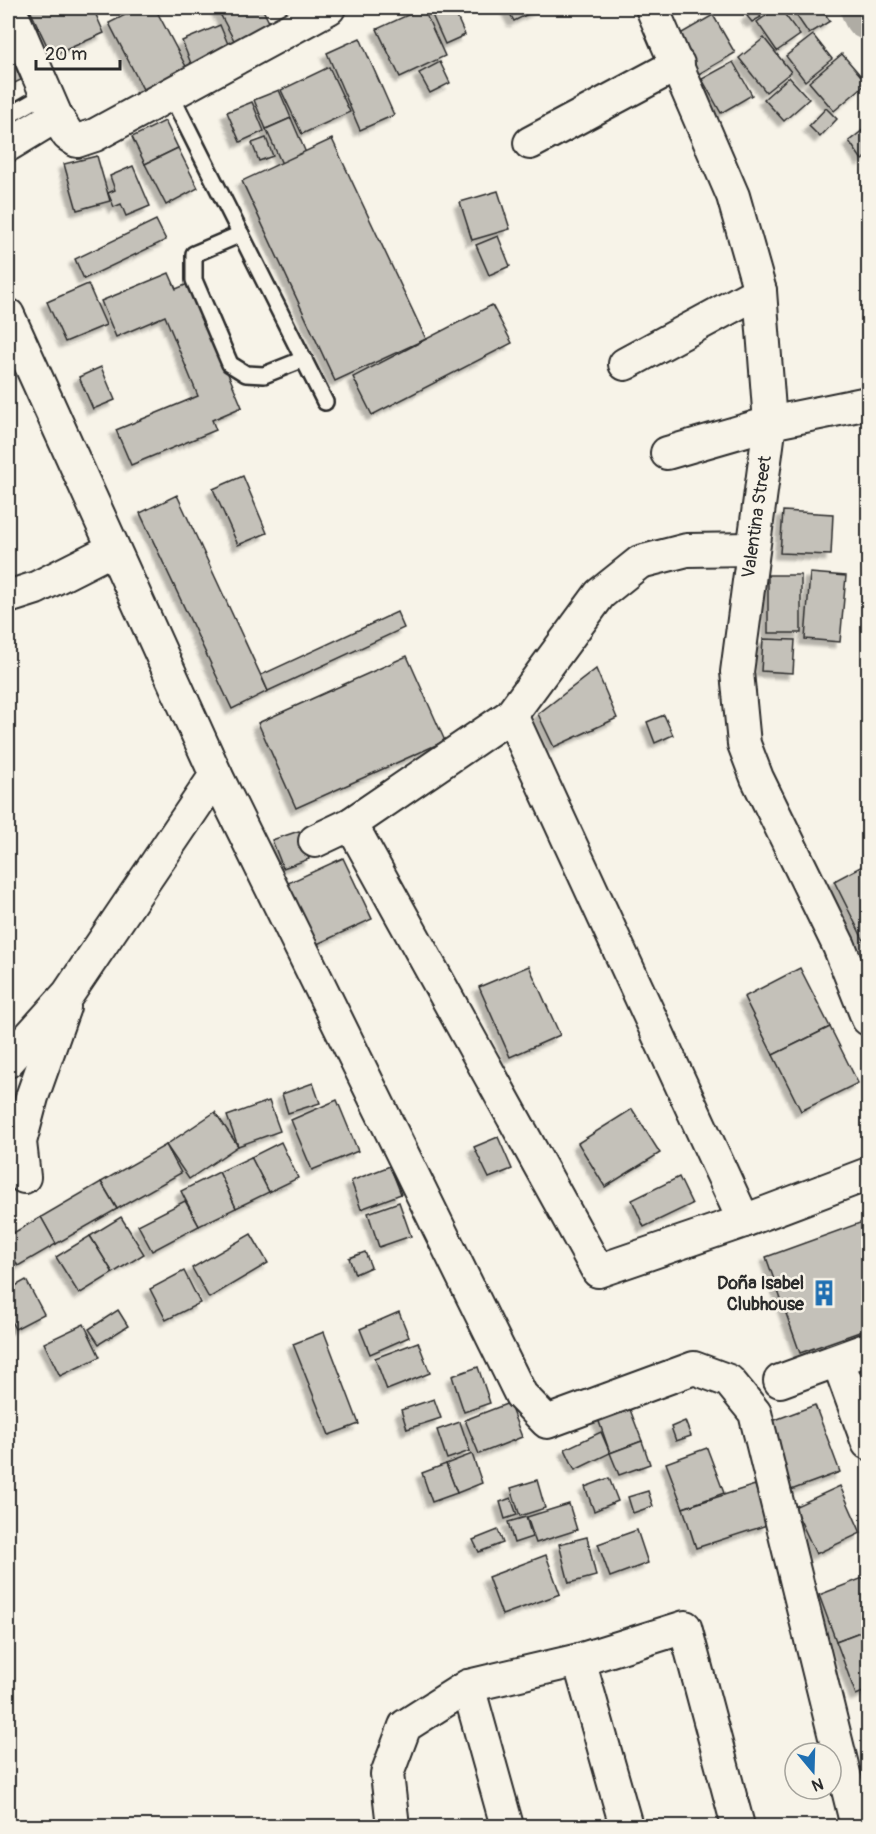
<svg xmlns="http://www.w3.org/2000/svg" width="876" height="1834" font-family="Pangolin,sans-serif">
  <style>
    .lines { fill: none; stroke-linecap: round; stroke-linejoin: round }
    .river { stroke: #afaca4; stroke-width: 50 }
    .building { fill: #c4c1b9; stroke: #2b2b2b; stroke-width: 1.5; filter: url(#shadow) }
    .service-casing { stroke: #2b2b2b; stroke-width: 20 }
    .minor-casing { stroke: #2b2b2b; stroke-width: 36 }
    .service { stroke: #f7f3e8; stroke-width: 15 }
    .minor { stroke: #f7f3e8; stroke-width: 32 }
    .labels { text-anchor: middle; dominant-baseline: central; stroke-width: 5; stroke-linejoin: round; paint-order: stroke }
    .street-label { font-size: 18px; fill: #2b2b2b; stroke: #f7f3e8 }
    .poi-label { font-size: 18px; font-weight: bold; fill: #2b2b2b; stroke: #f7f3e8; text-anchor: end }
  </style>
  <defs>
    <filter id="shadow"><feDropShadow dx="-5.5" dy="5.5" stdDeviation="1.5" flood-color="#0004"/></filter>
  </defs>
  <rect width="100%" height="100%" fill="#f7f3e8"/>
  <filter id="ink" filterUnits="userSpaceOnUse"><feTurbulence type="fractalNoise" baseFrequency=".0167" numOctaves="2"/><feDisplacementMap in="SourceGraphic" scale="12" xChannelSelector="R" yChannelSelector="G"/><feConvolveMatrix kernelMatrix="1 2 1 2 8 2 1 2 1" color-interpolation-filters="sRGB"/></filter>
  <g filter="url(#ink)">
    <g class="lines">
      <path class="river" d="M865 8 868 15"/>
    </g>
    <g class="building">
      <path d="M29 8H93L104 33 52 56Z"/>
      <path d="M139 8H155L191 76 147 97 109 23Z"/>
      <path d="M217 8H262L271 26 236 44Z"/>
      <path d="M423 8 445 56 400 77 377 29Z"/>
      <path d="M429 8H453L465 35 445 44Z"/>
      <path d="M507 8H540L514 21Z"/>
      <path d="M777 8H780L800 35 777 51 757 22Z"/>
      <path d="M800 8H821L830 21 809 34 794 12Z"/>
      <path d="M756 10 761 17 752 22 747 16Z"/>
      <path d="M713 15 735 53 697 75 675 37Z"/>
      <path d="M220 25 233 56 194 71 182 41Z"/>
      <path d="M813 35 832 59 805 81 786 56Z"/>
      <path d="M360 38 394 115 360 130 327 53Z"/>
      <path d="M764 38 791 72 766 92 739 58Z"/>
      <path d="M842 54 867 83 834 111 809 82Z"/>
      <path d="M11 57 21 80 8 86V59Z"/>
      <path d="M440 62 450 83 430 93 419 73Z"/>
      <path d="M733 62 752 95 721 113 702 79Z"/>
      <path d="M329 67 350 112 302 134 281 90Z"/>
      <path d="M789 77 809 99 784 121 764 99Z"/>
      <path d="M279 90 291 118 266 129 254 100Z"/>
      <path d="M252 102 264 131 240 142 227 112Z"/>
      <path d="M826 108 837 119 820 137 809 126Z"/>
      <path d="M291 118 306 153 282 164 266 129Z"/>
      <path d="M165 121 178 148 145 164 132 137Z"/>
      <path d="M868 126V156L862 160 849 141Z"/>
      <path d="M266 138 273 156 259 161 252 143Z"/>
      <path d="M332 139 426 339 335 381 242 181Z"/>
      <path d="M178 148 198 188 166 205 145 164Z"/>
      <path d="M97 156 110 201 77 210 64 164Z"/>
      <path d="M133 166 150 206 126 216 121 204 114 207 108 193 115 190 110 176Z"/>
      <path d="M498 191 510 229 472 240 460 202Z"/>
      <path d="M156 220 166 240 84 279 75 259Z"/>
      <path d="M498 236 510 266 489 275 476 245Z"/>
      <path d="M169 273 176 289 190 283 242 407 212 420 216 430 131 465 116 430 198 396 165 316 116 337 101 301Z"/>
      <path d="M88 284 106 325 65 342 47 302Z"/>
      <path d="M492 305 512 343 372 415 353 377Z"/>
      <path d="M101 367 115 400 93 409 79 377Z"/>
      <path d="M243 476 267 533 238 545 213 489Z"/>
      <path d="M177 495 268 691 232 709 140 513Z"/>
      <path d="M783 511 833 514 831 555 780 553Z"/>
      <path d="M810 573 846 576 840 642 805 639Z"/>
      <rect x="768" y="575" width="33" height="58"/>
      <path d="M397 612 404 628 268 691 261 675Z"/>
      <path d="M763 639 795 640 793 673 761 671Z"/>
      <path d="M407 656 445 741 296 808 258 723Z"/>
      <path d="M596 669 617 718 554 747 538 714Z"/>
      <path d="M664 715 673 735 655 743 647 722Z"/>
      <path d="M299 831 309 859 283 868 272 840Z"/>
      <path d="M343 858 372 919 315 945 286 884Z"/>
      <path d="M868 863V941L865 943 834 881Z"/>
      <path d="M529 966 560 1035 510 1057 479 987Z"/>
      <path d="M800 968 830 1027 773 1055 744 997Z"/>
      <path d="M830 1027 858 1083 801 1111 773 1055Z"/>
      <path d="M313 1083 320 1103 288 1113 282 1094Z"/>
      <path d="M337 1100 358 1151 312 1170 291 1120Z"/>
      <path d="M269 1101 280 1131 238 1146 227 1116Z"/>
      <path d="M632 1109 660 1153 605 1187 578 1143Z"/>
      <path d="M215 1112 238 1146 189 1179 166 1145Z"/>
      <path d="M498 1137 512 1169 489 1178 474 1147Z"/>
      <path d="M281 1142 298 1178 269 1192 251 1157Z"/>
      <path d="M166 1145 181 1173 117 1209 101 1182Z"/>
      <path d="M251 1157 269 1192 236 1208 219 1172Z"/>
      <path d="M390 1166 401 1194 361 1209 351 1181Z"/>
      <path d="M219 1172 236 1208 199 1226 181 1191Z"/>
      <path d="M679 1177 692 1204 644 1227 632 1200Z"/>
      <path d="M101 1182 117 1209 56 1244 41 1217Z"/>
      <path d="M185 1201 199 1226 152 1251 138 1225Z"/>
      <path d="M399 1202 411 1236 379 1247 368 1213Z"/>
      <path d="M41 1217 56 1244 18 1266 8 1248V1236Z"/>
      <path d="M121 1217 144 1254 113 1273 90 1236Z"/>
      <path d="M868 1220V1329L800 1353 766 1257Z"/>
      <path d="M251 1234 268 1263 209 1298 192 1268Z"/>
      <path d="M90 1236 113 1273 79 1294 56 1257Z"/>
      <path d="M365 1252 371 1267 355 1274 349 1258Z"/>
      <path d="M184 1271 200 1303 166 1320 150 1289Z"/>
      <path d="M26 1280 44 1314 15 1329 8 1315V1290Z"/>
      <path d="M118 1310 128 1326 99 1344 89 1329Z"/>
      <path d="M399 1312 409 1337 370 1354 360 1329Z"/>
      <path d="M84 1324 100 1357 60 1376 44 1343Z"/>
      <path d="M324 1332 359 1424 329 1435 293 1344Z"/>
      <path d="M418 1342 430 1373 387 1390 375 1358Z"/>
      <path d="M478 1367 490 1403 464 1412 452 1376Z"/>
      <path d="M434 1399 441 1418 407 1429 401 1410Z"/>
      <path d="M626 1399 642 1441 610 1453 595 1410Z"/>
      <path d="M509 1403 522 1437 479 1454 465 1420Z"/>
      <path d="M815 1405 840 1472 791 1490 767 1423Z"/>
      <path d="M685 1421 691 1436 676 1441 671 1427Z"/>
      <path d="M460 1422 470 1451 447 1459 437 1430Z"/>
      <path d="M601 1432 610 1453 575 1470 565 1449Z"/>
      <path d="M642 1441 650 1464 619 1475 610 1453Z"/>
      <path d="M707 1448 724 1493 683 1508 666 1463Z"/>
      <path d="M472 1454 482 1483 457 1493 446 1464Z"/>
      <path d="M446 1464 457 1493 432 1502 422 1473Z"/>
      <path d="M609 1478 618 1501 594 1511 585 1487Z"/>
      <path d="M537 1480 545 1508 520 1516 511 1488Z"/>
      <path d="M755 1485 767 1525 696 1548 683 1508Z"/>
      <path d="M840 1486 861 1533 816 1554 794 1507Z"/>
      <path d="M648 1491 653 1506 633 1513 628 1497Z"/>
      <path d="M511 1498 517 1515 505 1519 500 1502Z"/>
      <path d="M569 1504 577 1530 536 1543 527 1517Z"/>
      <path d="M526 1517 532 1537 514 1543 508 1522Z"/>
      <path d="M498 1530 503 1543 479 1552 473 1540Z"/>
      <path d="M637 1530 648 1563 610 1577 598 1544Z"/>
      <path d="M587 1537 596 1576 569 1583 559 1544Z"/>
      <path d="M546 1555 560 1594 502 1615 488 1577Z"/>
      <path d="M868 1576V1629L836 1641 819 1595Z"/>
      <path d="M868 1629V1690L856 1695 836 1641Z"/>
    </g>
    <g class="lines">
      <g class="service-casing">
        <g id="service">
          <path d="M170 93 325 402"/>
          <path d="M8 116 46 94"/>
          <path d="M241 234 194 254V280L230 364 246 374 264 375 304 359"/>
        </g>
      </g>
      <g class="minor-casing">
        <g id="minor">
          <path d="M9 8 56 116 68 135 77 141 95 135 329 8"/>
          <path d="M652 8 733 196 760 291 770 423 737 672 744 744 757 778 839 946 868 1019"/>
          <path d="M530 143 678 64"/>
          <path d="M8 145 56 116"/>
          <path d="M8 315 216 775 521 1395 547 1422 694 1368 729 1381 755 1413 857 1826"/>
          <path d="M625 364 760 291"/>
          <path d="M667 453 770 423 868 403"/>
          <path d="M8 597 36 588 113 549"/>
          <path d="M511 715 744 1221"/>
          <path d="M351 824 598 1271 744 1221 868 1174"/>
          <path d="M315 841 351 824 511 715 600 594 640 562 687 550 752 549"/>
          <path d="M8 1061 68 994 216 775"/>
          <path d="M24 1177 20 1142 32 1097 64 1007"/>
          <path d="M838 1361 868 1443"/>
          <path d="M780 1381 868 1349"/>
          <path d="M579 1660 626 1826"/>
          <path d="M468 1686 507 1826"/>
          <path d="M393 1826 387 1774 405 1726 468 1686 579 1660 685 1627 738 1826"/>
        </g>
      </g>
      <use href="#service" class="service"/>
      <use href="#minor" class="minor"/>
    </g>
  </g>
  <defs>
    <g id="building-bare" transform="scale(2.07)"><path d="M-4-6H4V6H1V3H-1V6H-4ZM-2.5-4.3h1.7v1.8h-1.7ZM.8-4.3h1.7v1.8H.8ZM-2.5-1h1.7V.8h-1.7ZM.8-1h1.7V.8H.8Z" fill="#1f6fb2" stroke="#f7f3e8" stroke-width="2.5" paint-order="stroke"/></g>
  </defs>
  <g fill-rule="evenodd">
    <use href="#building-bare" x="824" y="1293"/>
  </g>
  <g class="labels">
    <g class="street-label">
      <text transform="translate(757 517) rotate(-82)">Valentina Street</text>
    </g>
    <g class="poi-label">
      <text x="804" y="1283">Doña Isabel<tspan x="804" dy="21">Clubhouse</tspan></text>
    </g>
  </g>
  <rect width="876" height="1834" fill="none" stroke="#f7f3e8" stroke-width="30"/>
  <rect x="15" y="15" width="846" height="1804" fill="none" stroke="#2b2b2b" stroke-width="2" filter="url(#ink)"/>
  <g transform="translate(813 1771) rotate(161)"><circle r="28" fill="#f7f3e8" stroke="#a5a39c" stroke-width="1.5"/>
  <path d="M0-4.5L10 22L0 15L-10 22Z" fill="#1f6fb2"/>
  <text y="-9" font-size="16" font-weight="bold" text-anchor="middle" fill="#2b2b2b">N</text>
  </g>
  <path d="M36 60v9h84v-9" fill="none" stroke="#2b2b2b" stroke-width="3"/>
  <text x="45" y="60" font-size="18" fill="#2b2b2b" stroke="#f7f3e8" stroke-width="4.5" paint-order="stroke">20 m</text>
</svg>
